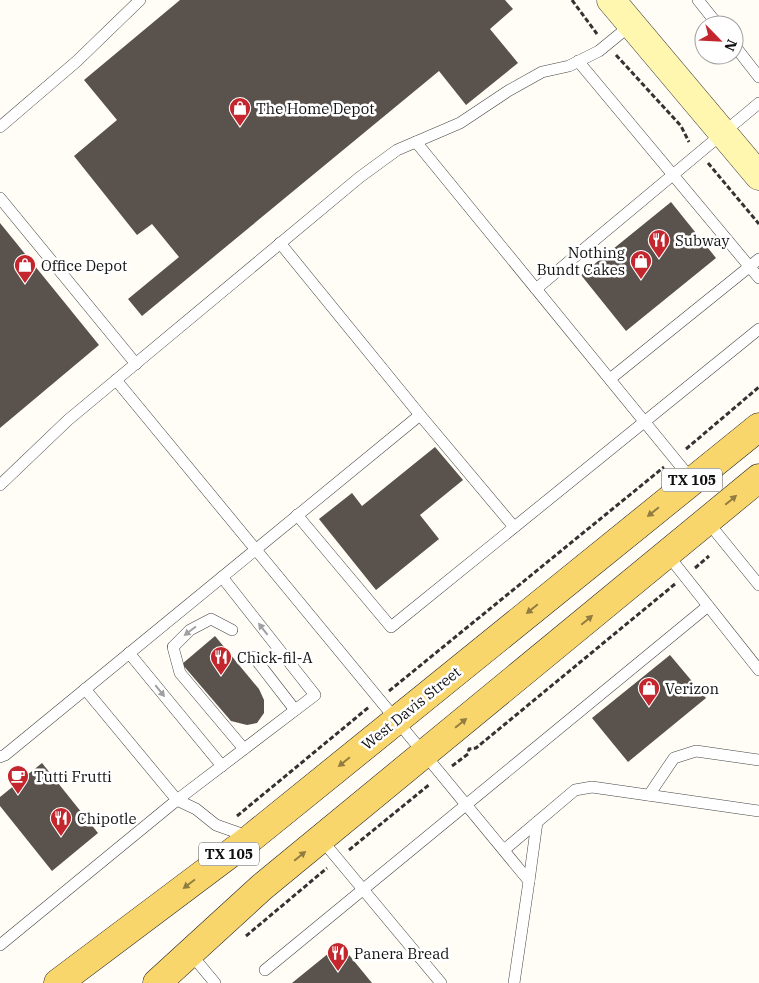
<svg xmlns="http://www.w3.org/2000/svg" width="759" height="983" font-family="'IBM Plex Serif',serif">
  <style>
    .building { fill: #5a524d }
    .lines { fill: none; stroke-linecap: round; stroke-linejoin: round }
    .lane-casing { stroke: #444; stroke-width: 12 }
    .secondary-casing { stroke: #333; stroke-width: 29 }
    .primary-casing { stroke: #222; stroke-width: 29 }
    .path { stroke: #333; stroke-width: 3; stroke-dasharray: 5 2.5; stroke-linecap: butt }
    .lane { stroke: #fff; stroke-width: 11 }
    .secondary { stroke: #fff6b0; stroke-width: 28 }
    .primary { stroke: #f9d66b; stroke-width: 28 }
    .oneway { fill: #917d42 }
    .oneway2 { fill: #a0a0a0 }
    .labels { text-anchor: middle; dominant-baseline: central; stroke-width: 5; stroke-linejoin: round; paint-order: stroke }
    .shield { fill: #fff; stroke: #585858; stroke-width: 1 }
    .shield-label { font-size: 14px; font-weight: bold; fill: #111 }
    .poi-label { font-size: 15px; fill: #111; stroke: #fff; text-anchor: start }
    .street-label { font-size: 15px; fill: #111; stroke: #fff }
  </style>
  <rect width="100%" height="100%" fill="#fffdf5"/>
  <g class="building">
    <path d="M180 0H505L513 9 490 29 518 63 466 105 439 71 142 316 128 299 179 257 152 224 137 235 74 156 117 120 84 80Z"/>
    <path d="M671 202 716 258 626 331 581 275Z"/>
    <path d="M0 223 99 345 0 428Z"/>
    <path d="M435 447 463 480 420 515 439 539 376 590 319 519 352 493 362 506Z"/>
    <path d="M215 636 259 689 264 700V713L257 723 247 725 231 721 182 664Z"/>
    <path d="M670 655 706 698 628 762 592 718Z"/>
    <path d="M42 763 98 833 52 871 0 806V797Z"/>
    <path d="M340 944 372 983H292Z"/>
  </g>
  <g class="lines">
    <g class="lane-casing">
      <g id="lane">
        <path d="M698 0 718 25"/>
        <path d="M734 45 759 77"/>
        <path d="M578 61 759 278"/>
        <path d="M0 127 77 61 140 0"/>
        <path d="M416 142 692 480"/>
        <path d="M0 198 136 364"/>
        <path d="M536 289 759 103"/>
        <path d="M610 379 759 259"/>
        <path d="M116 380 529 881 514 983"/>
        <path d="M420 415 514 527"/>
        <path d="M0 485 68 420 360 177 397 150 460 123 508 91 542 72 569 66 599 51 632 24"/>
        <path d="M297 515 391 627 759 329"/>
        <path d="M707 521 759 585"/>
        <path d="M667 554 759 670"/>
        <path d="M232 630 211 619 190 630 173 647 180 673 244 749"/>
        <path d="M129 653 222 766"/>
        <path d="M254 657 295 710"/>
        <path d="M0 757 5 755 420 415 280 243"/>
        <path d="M649 795 674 758 696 751 759 760"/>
        <path d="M177 800 315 695 222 577"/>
        <path d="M177 800 196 809 216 825 250 837"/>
        <path d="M321 839 441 983"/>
        <path d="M504 850 575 790 592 787 759 811"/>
        <path d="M529 881 537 822"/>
        <path d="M0 945 177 800 85 689"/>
        <path d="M190 953 215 983"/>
        <path d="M265 970 708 606"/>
      </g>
    </g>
    <g class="secondary-casing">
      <path id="secondary" d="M611 0 759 176"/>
    </g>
    <g class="primary-casing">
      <g id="primary">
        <path d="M58 983 251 838 759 427"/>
        <path d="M157 983 262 887 759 478"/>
      </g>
    </g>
    <g class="path">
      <path d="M572 0 597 34"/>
      <path d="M616 55 681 126 689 142"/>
      <path d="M708 163 759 224"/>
      <path d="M686 449 759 387"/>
      <path d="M695 568 709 556"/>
      <path d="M389 691 664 467"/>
      <path d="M452 766 468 754 469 749 476 748 675 584"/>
      <path d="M237 816 369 707"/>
      <path d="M349 850 430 784"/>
      <path d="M246 936 327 868"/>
    </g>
    <use href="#lane" class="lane"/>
    <use href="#secondary" class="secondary"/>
    <use href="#primary" class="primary"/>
  </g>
  <defs><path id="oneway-solid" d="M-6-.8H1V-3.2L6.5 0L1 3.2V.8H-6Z" transform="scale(1.25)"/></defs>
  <g class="oneway">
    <use href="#oneway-solid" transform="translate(731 500) rotate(-40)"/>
    <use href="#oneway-solid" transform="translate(653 512) rotate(141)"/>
    <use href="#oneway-solid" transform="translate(532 609) rotate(141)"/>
    <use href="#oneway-solid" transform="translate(587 620) rotate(-40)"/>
    <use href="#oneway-solid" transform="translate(461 723) rotate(-39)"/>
    <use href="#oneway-solid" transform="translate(344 762) rotate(141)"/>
    <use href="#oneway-solid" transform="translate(300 856) rotate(-39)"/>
    <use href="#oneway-solid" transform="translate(189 884) rotate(143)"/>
  </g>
  <g class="oneway2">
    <use href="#oneway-solid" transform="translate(263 629) rotate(-128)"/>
    <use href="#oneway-solid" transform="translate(190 631) rotate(143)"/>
    <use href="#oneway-solid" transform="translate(160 691) rotate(51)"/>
  </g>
  <defs>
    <g id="shop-pin" transform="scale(1.125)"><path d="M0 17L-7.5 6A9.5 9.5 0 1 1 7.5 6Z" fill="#c4262e" stroke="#fff"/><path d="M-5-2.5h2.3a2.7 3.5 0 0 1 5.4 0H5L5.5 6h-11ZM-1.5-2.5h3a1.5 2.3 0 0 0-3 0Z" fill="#fff"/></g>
    <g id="restaurant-pin" transform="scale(1.125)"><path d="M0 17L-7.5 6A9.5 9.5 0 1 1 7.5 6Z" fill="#c4262e" stroke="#fff"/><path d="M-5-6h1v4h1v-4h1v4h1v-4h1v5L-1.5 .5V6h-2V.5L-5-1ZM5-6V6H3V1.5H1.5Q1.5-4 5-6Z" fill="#fff"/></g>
    <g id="cafe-pin" transform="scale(1.125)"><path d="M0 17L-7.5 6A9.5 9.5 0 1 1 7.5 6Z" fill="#c4262e" stroke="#fff"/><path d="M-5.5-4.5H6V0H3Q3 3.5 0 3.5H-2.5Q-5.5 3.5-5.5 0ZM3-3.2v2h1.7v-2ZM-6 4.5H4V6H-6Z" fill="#fff"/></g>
  </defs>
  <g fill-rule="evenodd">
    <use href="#shop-pin" x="240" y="108"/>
    <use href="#restaurant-pin" x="659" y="240"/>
    <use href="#shop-pin" x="641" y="261"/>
    <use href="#shop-pin" x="25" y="265"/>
    <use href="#restaurant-pin" x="221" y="657"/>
    <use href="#shop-pin" x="649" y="688"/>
    <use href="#cafe-pin" x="18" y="776"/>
    <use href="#restaurant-pin" x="61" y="818"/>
    <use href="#restaurant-pin" x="338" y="953"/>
  </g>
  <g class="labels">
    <g class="shield">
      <rect x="662" y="468.5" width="60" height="23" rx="4"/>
      <rect x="199" y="842.5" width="60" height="23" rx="4"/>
    </g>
    <g class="shield-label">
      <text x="692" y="480">TX 105</text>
      <text x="229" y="854">TX 105</text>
    </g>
    <g class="poi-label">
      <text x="256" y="108">The Home Depot</text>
      <text x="675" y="240">Subway</text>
      <text x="625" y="252" text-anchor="end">Nothing<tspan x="625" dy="17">Bundt Cakes</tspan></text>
      <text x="41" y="265">Office Depot</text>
      <text x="237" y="657">Chick-fil-A</text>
      <text x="665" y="688">Verizon</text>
      <text x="34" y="776">Tutti Frutti</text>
      <text x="77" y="818">Chipotle</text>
      <text x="354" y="953">Panera Bread</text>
    </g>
    <g class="street-label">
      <text transform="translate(411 708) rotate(-39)">West Davis Street</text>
    </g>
  </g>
  <g transform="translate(719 40) rotate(114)"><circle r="24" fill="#ffffff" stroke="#a0a0a0"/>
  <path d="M0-4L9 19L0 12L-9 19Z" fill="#c4262e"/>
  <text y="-8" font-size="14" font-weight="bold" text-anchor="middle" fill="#111111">N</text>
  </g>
</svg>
